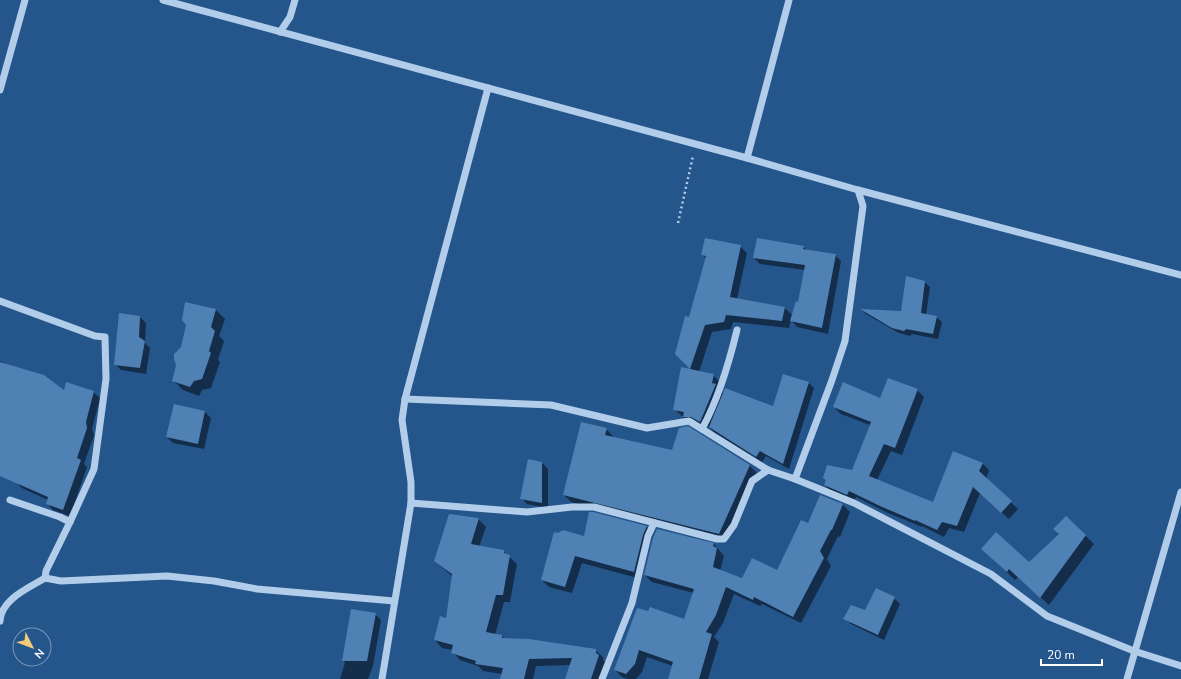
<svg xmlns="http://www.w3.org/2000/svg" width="1181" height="679" font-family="'Nunito Sans',sans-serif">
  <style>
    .shadow { fill: #0007 }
    .building { fill: #5081b4 }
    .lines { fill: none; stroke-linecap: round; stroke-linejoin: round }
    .path { stroke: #b2cdea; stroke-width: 2.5; stroke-dasharray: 2 3; stroke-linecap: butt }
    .minor { stroke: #b2cdea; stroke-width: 7 }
  </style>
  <rect width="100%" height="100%" fill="#24558b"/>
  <g class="shadow">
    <path d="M740 246 747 253 737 299 785 308 793 316 799 303 805 270 760 264 754 258 803 247 807 250 835 255 841 261 828 334 797 327 791 320 789 328 733 322 731 329 712 332 699 372 713 375 720 382 719 388 724 394 774 407 809 383 814 388 789 469 766 456 762 462 715 433 708 426 707 428 691 424 674 409 693 371 676 353 690 318 707 259 702 254Z"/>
    <path d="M924 282 930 287 926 315 936 317 942 322 938 339 912 334 910 336 899 333 866 314 862 310 902 312Z"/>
    <path d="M216 310 225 319 219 336 224 341 218 360 220 362 211 388 202 390 199 396 183 390 174 381Z"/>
    <path d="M140 317 146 323 145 343 150 348 146 374 121 370 115 364Z"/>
    <path d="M0 361 64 391 93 392 100 398 92 429 94 435 84 464 87 467 70 516 53 510 47 503 48 500 22 488 16 482 0 461Z"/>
    <path d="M917 390 924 397 902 455 891 451 877 480 933 503 982 463 989 470 986 479 1018 509 1009 519 980 493 964 532 949 528 944 537 922 526V527L888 513 856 497 854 501 832 492 825 485 852 471 870 425 841 414 834 407 881 399Z"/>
    <path d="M205 412 211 418 204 449 173 443 167 437Z"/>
    <path d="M688 427 750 466 757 473 726 540 571 502 564 495 606 429 613 436V438L673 451Z"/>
    <path d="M542 463 548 469V508L527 504 521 498Z"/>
    <path d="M821 496 843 505 850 512 840 537 838 536 827 559 831 566 801 623 762 604 760 606 734 594 723 623 714 637 719 642 708 679H669L673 666 647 657 642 672 636 679H628L622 677 615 670 637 609 684 620 694 593 652 582 645 575 658 530 714 544 724 556 720 571 742 580 777 572 809 524Z"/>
    <path d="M593 513 647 527 653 534 650 542 641 579 582 563 572 593 549 587 542 580 585 537Z"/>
    <path d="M1066 517 1094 544 1049 605 1018 577 1015 580 991 557 1029 563 1060 535 1054 529Z"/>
    <path d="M478 519 486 527 479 547 503 551 517 564 510 602H504L495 635 502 636 505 639 595 650 603 657V660L606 663 600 679H566L571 665 536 666 533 679H501L502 674 483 671 478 666 460 660 453 652V650L442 648 435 640 446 619 452 576 435 561Z"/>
    <path d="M894 598 900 604 884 640 851 624 845 618 865 612Z"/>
    <path d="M375 614 381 620 373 666 368 679H340L345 663 343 660Z"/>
  </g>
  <g class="building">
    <path d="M705 238 741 245 730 297 785 307 782 321 726 315 724 322 705 325 690 369 714 374 712 383 716 384 700 422 691 417H683L684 412 673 410 681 367 690 369 675 354 685 316 689 317 706 256 701 255Z"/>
    <path d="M757 238 804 246 803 249 836 254 822 328 790 321 796 301 798 302 805 265 753 258Z"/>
    <path d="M906 276 925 281 921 313 937 316 933 334 906 329 904 331 892 328 860 309 901 311Z"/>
    <path d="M185 302 216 309 211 327 215 331 209 351 211 353 202 379 194 381 190 387 172 381 176 365 174 359V354L181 347 186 325 182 320Z"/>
    <path d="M119 313 140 316 139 337 145 341 140 368 114 365Z"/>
    <path d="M0 362 44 375 64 390 66 382 94 391 86 422 87 428 77 458 81 460 63 510 46 504 48 497 0 476Z"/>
    <path d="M783 374 809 382 783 464 760 451 756 457 709 427 725 388 773 406Z"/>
    <path d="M888 378 918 389 895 448 884 444 869 476 933 502 953 451 983 463 979 471 1012 501 1001 513 973 487 957 526 942 522 937 530 915 520V521L880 506 849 491 847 495 824 485 826 480 823 478 827 465 852 470 871 422 833 407 843 382 880 398Z"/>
    <path d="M174 404 205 411 198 444 166 437Z"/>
    <path d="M581 422 607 428 605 435 672 450 679 428 688 426 750 465 719 534 563 495Z"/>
    <path d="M528 459 542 462V503L520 499Z"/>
    <path d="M820 495 843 504 832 530H831L820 551 824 558 793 617 754 597 753 600 726 587 716 615 706 632 712 634 699 679H668L673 662 639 650 635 664 626 674 614 670 637 608 648 611 650 607 684 619 694 589 644 575 653 538 657 529 714 543 713 546 717 548 713 567 742 578 752 558 777 570 801 520 808 523Z"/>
    <path d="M589 512H593L647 526 643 535 634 572 575 556 565 587 541 580 554 532 558 533 563 530 584 536Z"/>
    <path d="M449 514 479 518 471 544 504 550V553L510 555 503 595H496L486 632 502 635V638L529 639 596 649V653L599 655 591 679H565L572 658 529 659 524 679H500L503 668 475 664 476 661 451 653 453 645 434 640 440 616 446 618 452 574 434 561Z"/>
    <path d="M1066 516 1086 535 1040 598 1009 569 1007 572 981 549 996 532 1029 562 1059 534 1053 529Z"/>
    <path d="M876 588 895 597 878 635 843 619 851 605 865 610Z"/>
    <path d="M351 609 376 613 367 661H342Z"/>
  </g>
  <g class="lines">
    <path class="path" d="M678 223 693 156"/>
    <g class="minor">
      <path d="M163 0 747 158 858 190 1181 275"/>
      <path d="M280 32 290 17 295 0"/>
      <path d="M0 90 25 0"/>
      <path d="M747 158 789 0"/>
      <path d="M0 301 95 336 105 337 106 379 94 469 70 522 46 571 45 578C29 588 1 599 0 621"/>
      <path d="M405 399 551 405 647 428 689 421 768 470 795 479 854 503 991 574 1047 616 1134 651 1181 666"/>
      <path d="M702 429C719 398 729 363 737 330"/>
      <path d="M795 479 832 380 845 341 863 206 858 190"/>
      <path d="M10 500 60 517 70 522"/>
      <path d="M411 503 527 512 572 507H594L717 539H724L734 525 752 481 768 470"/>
      <path d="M45 578 61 581 167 576 214 581 257 589 394 601"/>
      <path d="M382 679 411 503V482L402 420 405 399 488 88"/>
      <path d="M602 679 632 603 648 536 654 523"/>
      <path d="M1127 679 1181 492"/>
    </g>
  </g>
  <g transform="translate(32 647) rotate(132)"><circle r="19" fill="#24558b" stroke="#7c99b9"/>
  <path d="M0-3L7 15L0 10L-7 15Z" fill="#f5cb76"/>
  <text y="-6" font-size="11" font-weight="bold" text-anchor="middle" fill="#ffffff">N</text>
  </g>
  <path d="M1041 659v6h61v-6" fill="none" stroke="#ffffff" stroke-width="2"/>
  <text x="1047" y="659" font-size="12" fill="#ffffff" stroke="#24558b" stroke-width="3" paint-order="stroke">20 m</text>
</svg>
